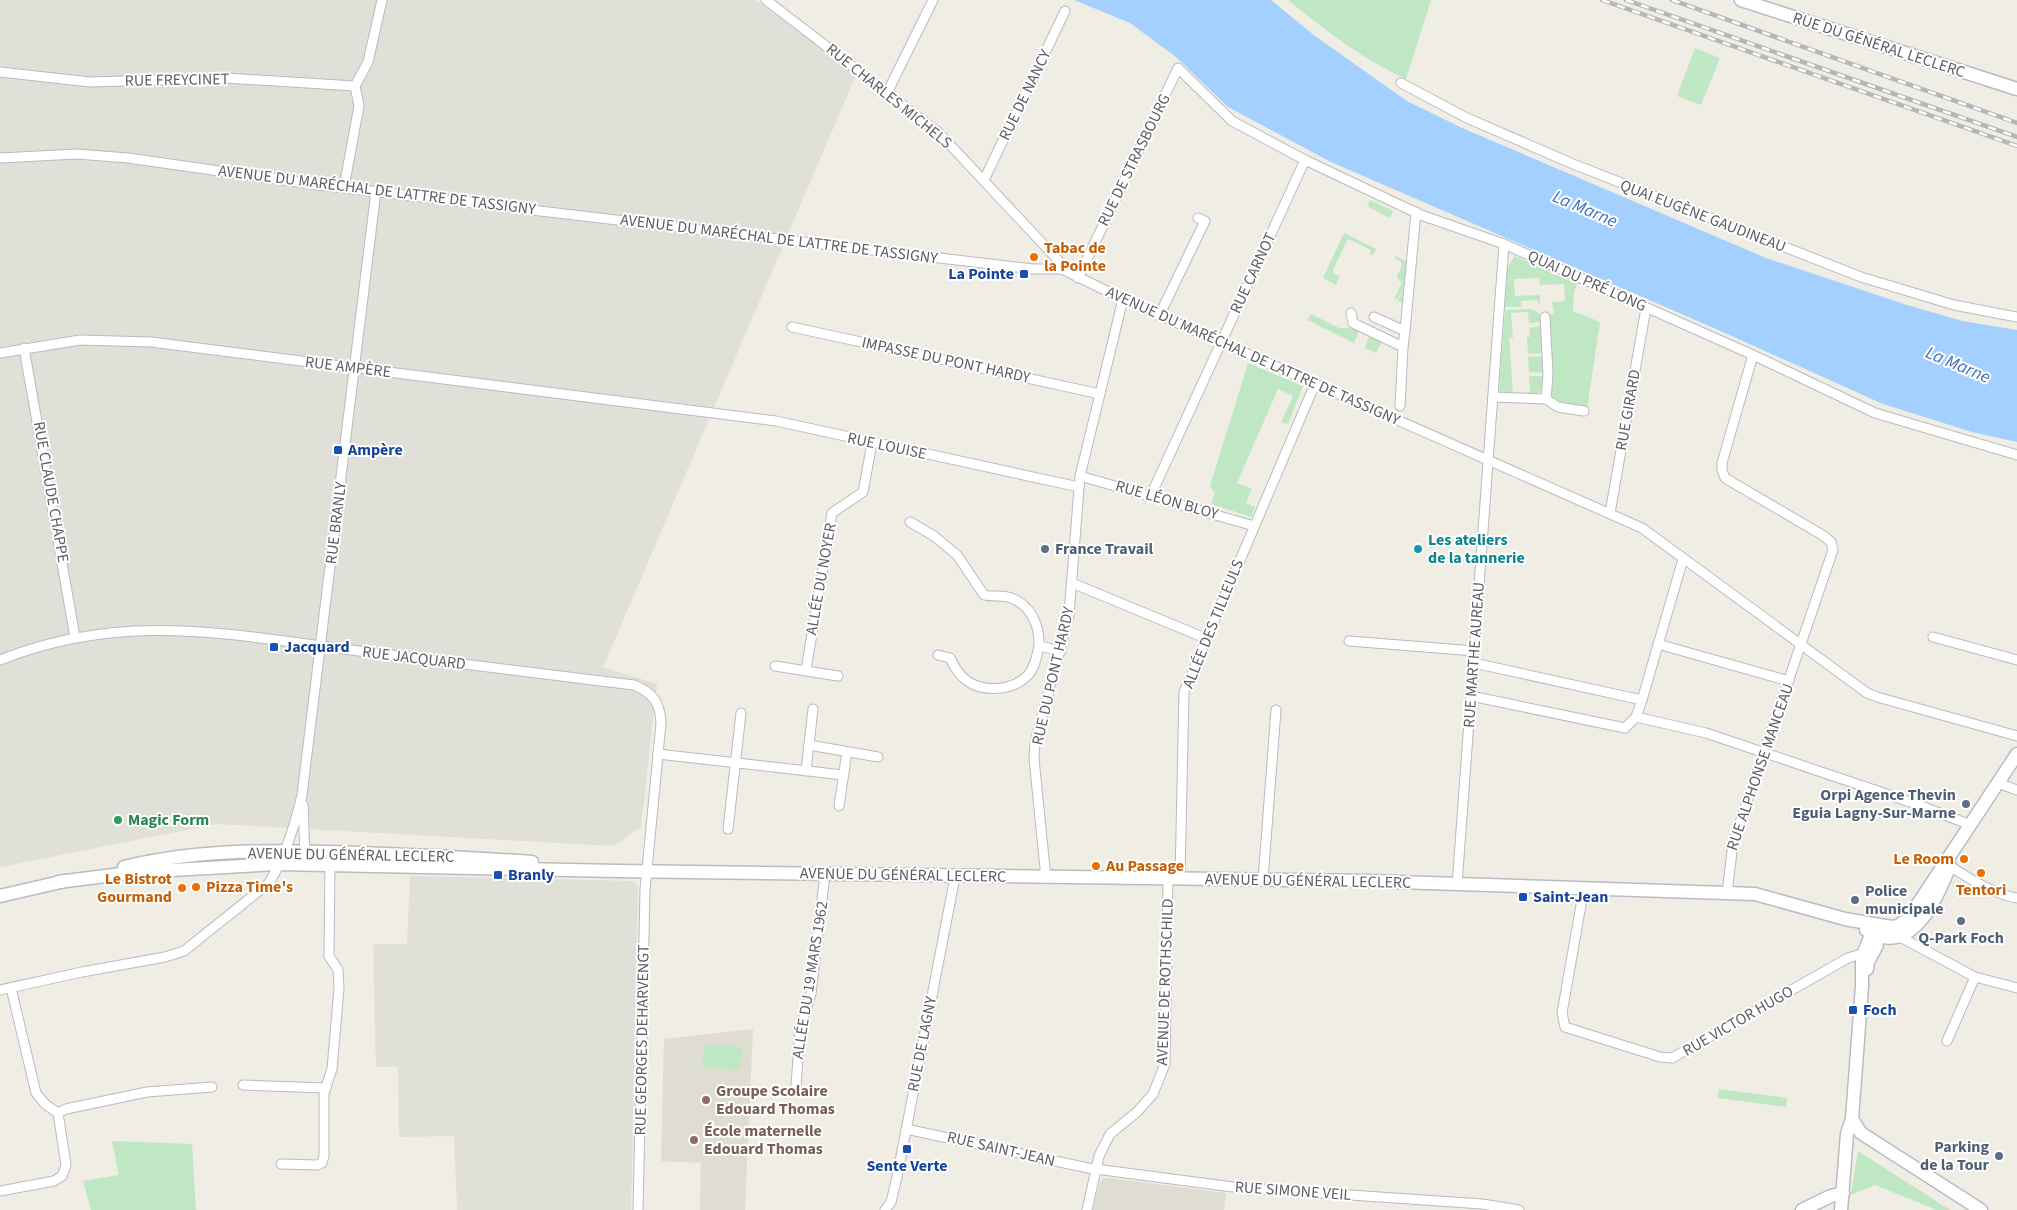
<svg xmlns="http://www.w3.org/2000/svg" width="2017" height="1210" font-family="'Source Sans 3',sans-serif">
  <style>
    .industrial { fill: #e0dfd8 }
    .education { fill: #dfddd2 }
    .green { fill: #c0e7c3 }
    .water { fill: #a4d0ff }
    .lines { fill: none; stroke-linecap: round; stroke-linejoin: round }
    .street-casing { stroke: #b9bbc0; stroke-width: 11 }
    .secondary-casing { stroke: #b9bcc2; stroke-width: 15 }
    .street { stroke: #fff; stroke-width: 9 }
    .secondary { stroke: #fff; stroke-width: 12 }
    .rail-casing { stroke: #b5b6b6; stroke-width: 4.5 }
    .rail { stroke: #fff; stroke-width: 2.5; stroke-dasharray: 8; stroke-linecap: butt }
    .food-dot { fill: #e8710a; stroke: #fff; stroke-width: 2 }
    .transit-dot { fill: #1a4fb4; stroke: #fff; stroke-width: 2 }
    .service-dot { fill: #5c6f8a; stroke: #fff; stroke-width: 2 }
    .culture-dot { fill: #0f9aa8; stroke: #fff; stroke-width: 2 }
    .leisure-dot { fill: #2e9e5b; stroke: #fff; stroke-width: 2 }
    .education-dot { fill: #8d6e63; stroke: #fff; stroke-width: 2 }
    .labels { text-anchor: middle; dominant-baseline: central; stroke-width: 4; stroke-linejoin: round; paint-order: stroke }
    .street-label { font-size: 16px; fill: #5c5f65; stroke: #fff }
    .food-label { font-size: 16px; font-weight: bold; fill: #c56008; stroke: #fff; text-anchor: start }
    .transit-label { font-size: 16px; font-weight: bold; fill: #164399; stroke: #fff; text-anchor: start }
    .culture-label { font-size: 16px; font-weight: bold; fill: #0d838f; stroke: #fff; text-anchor: start }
    .service-label { font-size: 16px; font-weight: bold; fill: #4e5e75; stroke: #fff; text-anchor: start }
    .leisure-label { font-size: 16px; font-weight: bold; fill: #27864d; stroke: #fff; text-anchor: start }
    .education-label { font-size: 16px; font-weight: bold; fill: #785e54; stroke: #fff; text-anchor: start }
    .water-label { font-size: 18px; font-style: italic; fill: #4073be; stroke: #fff }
  </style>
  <rect width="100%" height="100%" fill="#efede4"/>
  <g class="industrial">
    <path d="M0 0H755L857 73 603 667 657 684 641 827 614 846 216 824 0 867Z"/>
    <path d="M410 876 632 881 638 887 631 1210H457L454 1136 399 1137 398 1067H376L373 944H407Z"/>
  </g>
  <g class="education">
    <path d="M753 1029 745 1210H700L701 1163 661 1161 664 1039Z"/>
    <path d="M1108 1178 1226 1193 1224 1210H1093L1099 1184 1103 1179Z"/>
  </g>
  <g class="green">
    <path d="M1288 0H1431L1406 79C1362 59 1325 30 1288 0Z"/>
    <path d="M1695 48 1720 58 1701 105 1677 96Z"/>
    <path d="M1370 200 1393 211 1390 218 1367 206Z"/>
    <path d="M1344 233 1376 249 1373 255 1370 254 1371 250 1348 239 1333 270 1334 274 1340 276 1336 285 1323 278Z"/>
    <path d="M1396 256 1407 262 1405 304 1398 301 1404 288 1397 300 1394 299 1402 282 1398 280 1397 276 1402 266 1401 262 1395 259Z"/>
    <path d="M1515 256 1577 284 1574 292 1573 311 1600 322 1587 409 1554 402 1552 396 1547 315 1554 314 1552 302 1565 301 1564 284 1540 285 1539 278 1514 279 1515 296 1540 295V305L1537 300 1521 301V307H1505L1507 268Z"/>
    <path d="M1531 309C1538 311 1541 315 1542 322L1529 323 1528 312 1511 313 1513 338H1509L1513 394 1499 391 1505 310Z"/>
    <path d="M1311 314 1339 328H1351L1359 331 1354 343 1307 320Z"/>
    <path d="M1542 326 1544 353 1528 354 1527 337H1530L1529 328Z"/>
    <path d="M1369 335 1382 341 1376 353 1365 348Z"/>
    <path d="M1544 356 1545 373 1529 372 1528 357Z"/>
    <path d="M1248 363 1303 386 1288 424 1281 422 1293 396 1278 389 1237 483 1252 489 1246 503 1255 507 1251 517 1211 504 1215 493 1210 486Z"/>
    <path d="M1529 376H1546L1542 390 1534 397H1520L1521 393 1530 392Z"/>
    <path d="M704 1045 742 1047 740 1070 702 1068Z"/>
    <path d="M1719 1089 1787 1098 1786 1107 1718 1098Z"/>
    <path d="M112 1141 192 1144 196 1210H91L83 1181 119 1175Z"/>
    <path d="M1858 1151 1950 1210H1937L1875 1185 1851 1195Z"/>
  </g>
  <path class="water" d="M1074 0H1271L1315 36 1407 101 1462 128 1766 258 1907 305 1963 321 2017 330V442L1972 432 1883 404 1723 332 1331 162 1228 107 1176 57 1130 23Z"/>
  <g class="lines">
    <g class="street-casing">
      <g id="street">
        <path d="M766 0 938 132 1058 260 1062 269"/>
        <path d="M0 72 90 82 225 78 355 86"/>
        <path d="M1401 83 1467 118 1573 164 1861 277 1954 305 2017 317"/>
        <path d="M887 93 933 0"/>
        <path d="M0 158 77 154 128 158 311 184 1033 269H1062L1123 299 1642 528 1867 693 1877 697 2017 736"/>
        <path d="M984 180 1065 11"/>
        <path d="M344 187 359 106 355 86 368 62 382 0"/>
        <path d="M1078 278 1178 68 1232 121 1305 160 1421 215 1504 244 1753 355 1875 413 2017 455"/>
        <path d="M1351 313 1353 323 1403 347 1405 331"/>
        <path d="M1159 316 1205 221 1198 218"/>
        <path d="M1374 317 1405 331 1416 212"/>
        <path d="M792 327 1100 394"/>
        <path d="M24 348 75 637"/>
        <path d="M0 353 80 340 151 342 776 421 1079 487"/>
        <path d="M1493 397 1546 399 1548 374 1545 317"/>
        <path d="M1546 399 1558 407 1584 411"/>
        <path d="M1400 406 1403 347"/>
        <path d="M1080 476 1254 526"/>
        <path d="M1151 495 1305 160"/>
        <path d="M1610 513 1646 308"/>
        <path d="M910 522 934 536 957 555 984 595C992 597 1000 595 1008 597 1030 603 1040 625 1039 646L1061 651"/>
        <path d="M1072 583 1205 638"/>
        <path d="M1933 637 2017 660"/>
        <path d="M1349 641 1475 651"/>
        <path d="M1658 644 1789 681"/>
        <path d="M938 655 950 658C954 666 958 674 966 680 983 693 1013 691 1028 675 1035 668 1037 655 1039 646"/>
        <path d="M0 660C125 610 231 635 359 651 450 662 542 674 634 685 653 693 660 702 661 723L645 890 638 1210"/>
        <path d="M1474 663 1642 700"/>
        <path d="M775 666 838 676"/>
        <path d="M806 670 832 513 863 492 872 443"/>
        <path d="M1471 696 1625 728 1636 717 1642 700 1683 559"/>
        <path d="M1636 717 1706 733 1913 803 1971 825"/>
        <path d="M809 745 878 757"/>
        <path d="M658 754 843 775"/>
        <path d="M806 771 813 709"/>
        <path d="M1998 783 2017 790"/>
        <path d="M303 805 305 857"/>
        <path d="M839 806 847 752"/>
        <path d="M728 829 741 713"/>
        <path d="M1950 866C1970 879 1993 894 2017 898"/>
        <path d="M1046 878 1034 759 1035 743 1069 615 1080 476 1123 299"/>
        <path d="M1180 878 1184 692 1315 384"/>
        <path d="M1263 880 1276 710"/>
        <path d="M1457 885 1504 244"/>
        <path d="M1584 888 1562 1013 1565 1027 1660 1057 1672 1058 1848 958 1858 955 1866 960"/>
        <path d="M1727 893 1733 843 1833 550 1831 542 1824 536 1725 478 1722 470V463L1753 355"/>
        <path d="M1900 937 1975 977 2017 988"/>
        <path d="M11 988 36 1093 45 1104 58 1113"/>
        <path d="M0 990 82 972 165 957 184 951 269 883C285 857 295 825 302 795L376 191"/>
        <path d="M1947 1041 1975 977"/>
        <path d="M243 1085 326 1088"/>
        <path d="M796 1086 800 1028 811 994 825 874"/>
        <path d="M58 1113 66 1109 147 1092 212 1087"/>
        <path d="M906 1129 1088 1168 1233 1187 1482 1204 1519 1210"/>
        <path d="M281 1164 317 1165 322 1163 324 1156V1093L332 1069 339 988 338 970 329 956 330 861"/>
        <path d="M0 1191 54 1181 62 1176 66 1165 58 1113"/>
        <path d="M885 1210 891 1202 897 1177 955 877"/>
        <path d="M1087 1210 1099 1156 1110 1134 1137 1112 1153 1094 1165 1064 1168 878"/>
      </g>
    </g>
    <g class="secondary-casing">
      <g id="secondary">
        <path d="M1741 0 2017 89"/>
        <path d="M124 867C202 848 282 850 361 853 418 855 475 858 532 862"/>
        <path d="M58 882 137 872 278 864 618 871 1368 881 1755 894 1845 919 1891 927 1898 926 1908 919 2017 754"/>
        <path d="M0 896 65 881"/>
        <path d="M1866 930C1912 959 1936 899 1950 866"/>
        <path d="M1867 969 1868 962 1877 945 1872 934"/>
        <path d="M1852 1119 1861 1133 1981 1210"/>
        <path d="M1802 1210 1831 1196 1843 1193"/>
        <path d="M1841 1210 1847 1134 1852 1119 1862 986V957L1875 925"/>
      </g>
    </g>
    <use href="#street" class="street"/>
    <use href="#secondary" class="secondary"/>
    <g class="rail-casing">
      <g id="rail">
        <path d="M1602 0 2017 146"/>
        <path d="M1626 0 2017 137"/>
        <path d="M1672 0 2017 123"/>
      </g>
    </g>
    <use href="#rail" class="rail"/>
  </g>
  <g class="food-dot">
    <circle cx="1034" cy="257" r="5"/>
    <circle cx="1964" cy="859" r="5"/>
    <circle cx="1096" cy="866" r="5"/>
    <circle cx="1981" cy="873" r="5"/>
    <circle cx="196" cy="887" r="5"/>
    <circle cx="182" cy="888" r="5"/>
  </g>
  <g class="transit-dot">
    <rect x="1019" y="269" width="10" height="10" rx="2.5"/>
    <rect x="333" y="445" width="10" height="10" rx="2.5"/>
    <rect x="269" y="642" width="10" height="10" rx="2.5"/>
    <rect x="493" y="870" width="10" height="10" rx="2.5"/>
    <rect x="1518" y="892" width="10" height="10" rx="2.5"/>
    <rect x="1848" y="1005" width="10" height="10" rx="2.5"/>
    <rect x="902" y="1144" width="10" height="10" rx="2.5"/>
  </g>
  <g class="service-dot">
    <circle cx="1045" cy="549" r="5"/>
    <circle cx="1966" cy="804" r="5"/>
    <circle cx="1855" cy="900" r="5"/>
    <circle cx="1961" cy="921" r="5"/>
    <circle cx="1999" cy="1156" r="5"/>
  </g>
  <circle class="culture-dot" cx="1418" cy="549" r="5"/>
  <circle class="leisure-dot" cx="118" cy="820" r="5"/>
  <g class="education-dot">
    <circle cx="706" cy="1100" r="5"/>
    <circle cx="694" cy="1140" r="5"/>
  </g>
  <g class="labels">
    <g class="street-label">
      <text transform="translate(1879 45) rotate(18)">RUE DU GÉNÉRAL LECLERC</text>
      <text transform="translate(177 80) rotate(-1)">RUE FREYCINET</text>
      <text transform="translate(1025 95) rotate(-64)">RUE DE NANCY</text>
      <text transform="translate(889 96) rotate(39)">RUE CHARLES MICHELS</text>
      <text transform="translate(1134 160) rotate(-64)">RUE DE STRASBOURG</text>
      <text transform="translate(377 190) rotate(7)">AVENUE DU MARÉCHAL DE LATTRE DE TASSIGNY</text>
      <text transform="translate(1703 216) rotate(21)">QUAI EUGÈNE GAUDINEAU</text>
      <text transform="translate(779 239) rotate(7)">AVENUE DU MARÉCHAL DE LATTRE DE TASSIGNY</text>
      <text transform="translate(1253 273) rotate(-65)">RUE CARNOT</text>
      <text transform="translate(1587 281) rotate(24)">QUAI DU PRÉ LONG</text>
      <text transform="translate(1253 356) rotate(24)">AVENUE DU MARÉCHAL DE LATTRE DE TASSIGNY</text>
      <text transform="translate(946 360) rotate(12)">IMPASSE DU PONT HARDY</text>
      <text transform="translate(348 367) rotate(7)">RUE AMPÈRE</text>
      <text transform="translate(1628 410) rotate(-80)">RUE GIRARD</text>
      <text transform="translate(887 446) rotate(12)">RUE LOUISE</text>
      <text transform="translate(51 492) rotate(80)">RUE CLAUDE CHAPPE</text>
      <text transform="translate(1167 500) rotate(16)">RUE LÉON BLOY</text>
      <text transform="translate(336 523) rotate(-83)">RUE BRANLY</text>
      <text transform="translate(821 579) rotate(-80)">ALLÉE DU NOYER</text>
      <text transform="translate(1213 624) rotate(-68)">ALLÉE DES TILLEULS</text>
      <text transform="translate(1474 655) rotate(-86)">RUE MARTHE AUREAU</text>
      <text transform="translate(414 658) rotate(7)">RUE JACQUARD</text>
      <text transform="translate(1053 676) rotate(-77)">RUE DU PONT HARDY</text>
      <text transform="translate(1760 767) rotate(-71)">RUE ALPHONSE MANCEAU</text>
      <text transform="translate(351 855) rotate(1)">AVENUE DU GÉNÉRAL LECLERC</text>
      <text transform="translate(903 875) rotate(1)">AVENUE DU GÉNÉRAL LECLERC</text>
      <text transform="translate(1308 881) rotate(1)">AVENUE DU GÉNÉRAL LECLERC</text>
      <text transform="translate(810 980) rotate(-81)">ALLÉE DU 19 MARS 1962</text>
      <text transform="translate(1165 982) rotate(-88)">AVENUE DE ROTHSCHILD</text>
      <text transform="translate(1738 1021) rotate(-30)">RUE VICTOR HUGO</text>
      <text transform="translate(642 1040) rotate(-89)">RUE GEORGES DEHARVENGT</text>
      <text transform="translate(922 1044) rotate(-79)">RUE DE LAGNY</text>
      <text transform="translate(1001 1149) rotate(13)">RUE SAINT-JEAN</text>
      <text transform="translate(1293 1191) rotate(4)">RUE SIMONE VEIL</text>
    </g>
    <g class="food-label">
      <text x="1044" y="248">Tabac de<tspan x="1044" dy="18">la Pointe</tspan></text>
      <text x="1954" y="859" text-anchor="end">Le Room</text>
      <text x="1106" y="866">Au Passage</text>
      <text x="172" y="879" text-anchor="end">Le Bistrot<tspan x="172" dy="18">Gourmand</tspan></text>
      <text x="206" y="887">Pizza Time's</text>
      <text x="1981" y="890" text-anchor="middle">Tentori</text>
    </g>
    <g class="transit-label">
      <text x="1014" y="274" text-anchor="end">La Pointe</text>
      <text x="348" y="450">Ampère</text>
      <text x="284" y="647">Jacquard</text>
      <text x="508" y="875">Branly</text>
      <text x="1533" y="897">Saint-Jean</text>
      <text x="1863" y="1010">Foch</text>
      <text x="907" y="1166" text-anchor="middle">Sente Verte</text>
    </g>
    <g class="culture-label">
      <text x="1428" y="540">Les ateliers<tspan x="1428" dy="18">de la tannerie</tspan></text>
    </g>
    <g class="service-label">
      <text x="1055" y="549">France Travail</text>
      <text x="1956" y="795" text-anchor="end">Orpi Agence Thevin<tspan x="1956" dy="18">Eguia Lagny-Sur-Marne</tspan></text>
      <text x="1865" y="891">Police<tspan x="1865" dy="18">municipale</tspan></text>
      <text x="1961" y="938" text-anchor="middle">Q-Park Foch</text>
      <text x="1989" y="1147" text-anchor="end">Parking<tspan x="1989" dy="18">de la Tour</tspan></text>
    </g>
    <g class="leisure-label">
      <text x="128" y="820">Magic Form</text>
    </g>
    <g class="education-label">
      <text x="716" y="1091">Groupe Scolaire<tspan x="716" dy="18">Edouard Thomas</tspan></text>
      <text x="704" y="1131">École maternelle<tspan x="704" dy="18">Edouard Thomas</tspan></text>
    </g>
    <g class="water-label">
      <text transform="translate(1585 209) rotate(23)">La Marne</text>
      <text transform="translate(1958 365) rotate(23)">La Marne</text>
    </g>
  </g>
</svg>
